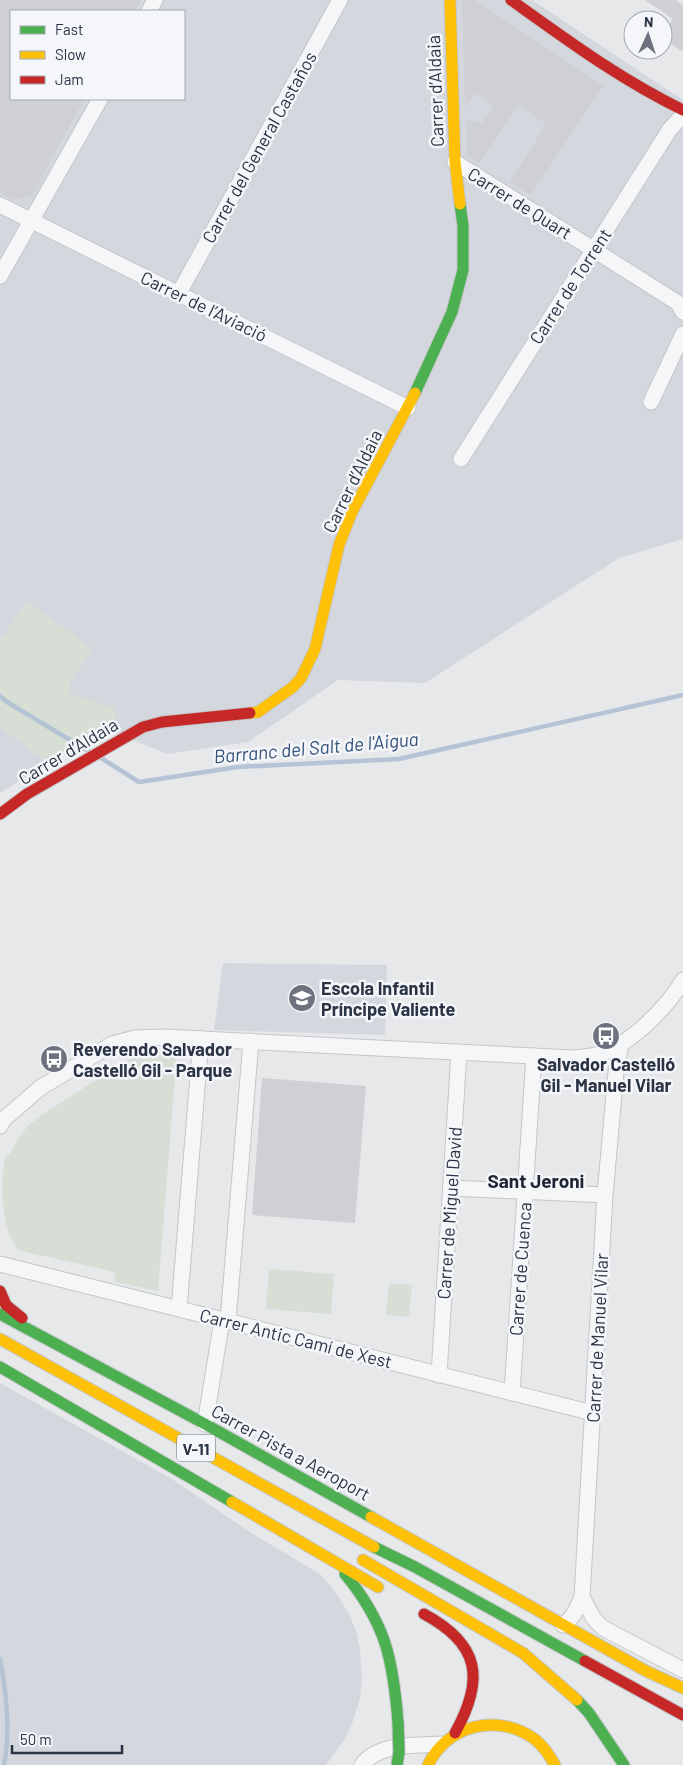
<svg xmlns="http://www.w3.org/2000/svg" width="683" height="1765" font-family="Barlow,sans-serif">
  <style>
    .built { fill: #d4d7dd; fill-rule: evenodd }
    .green { fill: #d6ded6 }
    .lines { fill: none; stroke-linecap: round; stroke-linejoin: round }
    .stream { stroke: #b4c4d5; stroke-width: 4.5 }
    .building { fill: #ced0d3 }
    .street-casing { stroke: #c4c6c8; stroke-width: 17 }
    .fast-casing { stroke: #c4c6c8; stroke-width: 13 }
    .slow-casing { stroke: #c4c6c8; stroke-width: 13 }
    .jam-casing { stroke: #c4c6c8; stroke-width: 13 }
    .street { stroke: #f5f6f7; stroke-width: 15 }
    .fast { stroke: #4caf50; stroke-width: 11 }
    .slow { stroke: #ffc107; stroke-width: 11 }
    .jam { stroke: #c62828; stroke-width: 11 }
    .fast-bridge-casing { stroke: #b8bbbf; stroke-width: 13; stroke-linecap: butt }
    .fast-bridge { stroke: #4caf50; stroke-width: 11 }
    .labels { text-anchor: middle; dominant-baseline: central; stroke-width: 5; stroke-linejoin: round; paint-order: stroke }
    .shield { fill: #f4f6f9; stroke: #676e7b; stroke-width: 1 }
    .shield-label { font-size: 16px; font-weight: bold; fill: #2b3445 }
    .street-label { font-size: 18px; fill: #2b3445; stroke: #f4f6f9 }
    .poi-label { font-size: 18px; font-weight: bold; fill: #2b3445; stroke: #f4f6f9; text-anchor: start }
    .water-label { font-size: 19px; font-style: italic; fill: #34527a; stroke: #f4f6f9 }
    .neighbourhood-label { font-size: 19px; font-weight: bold; fill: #1d2536; stroke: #f4f6f9 }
  </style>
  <rect width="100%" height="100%" fill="#e6e8ea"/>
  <g class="built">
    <path d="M0 0H532L683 100V539L619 558 425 683 338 680 248 742 168 754 101 728 0 645ZM11 11H184V99H11Z"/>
    <path d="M0 727 49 763 0 793Z"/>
    <path d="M223 963 387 965 385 1035 214 1030Z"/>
    <path d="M0 1383 172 1479 245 1529 320 1574 332 1587 349 1614 356 1631 360 1648 362 1679 360 1698 352 1724 344 1740 326 1765H0Z"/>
  </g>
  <g class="green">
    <path d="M27 601 93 649 70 681V693L114 708 118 730 49 763 0 727V635L3 637Z"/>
    <path d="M147 1050 177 1051 158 1291 115 1282V1272L21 1251C0 1236 0 1178 6 1154L10 1155 17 1140 27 1127 40 1116 140 1052Z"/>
    <path d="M269 1269 334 1274 331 1314 266 1309Z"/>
    <path d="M389 1283 412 1285 409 1317 386 1315Z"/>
  </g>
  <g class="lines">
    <g class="stream">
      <path d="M0 696 7 702 90 752"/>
      <path d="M101 758 139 782 238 767 399 759 683 695"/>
      <path d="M0 1659C6 1693 11 1730 4 1765"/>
    </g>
  </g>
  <g class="building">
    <path d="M0 0H141L135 11H11V99H84L32 195 13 200 0 193Z"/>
    <path d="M462 0H474L603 86 531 195 510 183 546 124 518 105 479 163 467 156 466 120 482 123 494 106 476 93 465 108Z"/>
    <path d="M645 0H676L683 5V52L663 38V32L673 19Z"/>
    <path d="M262 1078 366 1086 355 1223 252 1215Z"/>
  </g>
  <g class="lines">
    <g class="street-casing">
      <g id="street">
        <path d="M149 11 155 0"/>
        <path d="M455 162 678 303 683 312"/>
        <path d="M0 205 408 408"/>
        <path d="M0 276 100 99"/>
        <path d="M179 293 340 0"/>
        <path d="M651 402 683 334"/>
        <path d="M461 459 670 129 683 115"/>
        <path d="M0 1126 4 1119 40 1088 112 1044 135 1038 163 1037 573 1058C580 1057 589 1057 596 1055 627 1048 668 1007 683 980"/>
        <path d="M451 1188 605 1195"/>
        <path d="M0 1264 593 1413"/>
        <path d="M179 1309 201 1039"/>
        <path d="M228 1321 251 1041"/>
        <path d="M439 1375 459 1052"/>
        <path d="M512 1393 534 1056"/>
        <path d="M205 1424 222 1320"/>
        <path d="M582 1597 594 1619 603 1628 683 1670"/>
        <path d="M563 1625C573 1619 577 1608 582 1597L605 1195 616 1072 621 1044"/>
        <path d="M362 1765C379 1742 416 1746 441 1744"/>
      </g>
    </g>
    <g class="fast-casing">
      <g id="fast">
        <path d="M415 393 452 312 463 270V226L460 204"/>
        <path d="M0 1314 205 1424 371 1517"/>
        <path d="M0 1367 232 1502"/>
        <path d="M374 1547 415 1567 585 1661"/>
        <path d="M345 1574C386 1624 393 1659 398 1722"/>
        <path d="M577 1700 589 1713 624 1765"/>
      </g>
    </g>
    <g class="slow-casing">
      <g id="slow">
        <path d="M450 0 455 162 460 204"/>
        <path d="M250 713 258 712 293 687 301 678 315 649 339 545 352 512 415 393"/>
        <path d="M0 1339 374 1547"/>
        <path d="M232 1502 378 1587"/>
        <path d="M371 1517 646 1671 683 1688"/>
        <path d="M363 1560 523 1653 577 1700"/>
        <path d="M428 1765C447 1725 497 1713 533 1738 543 1745 549 1755 555 1765"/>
      </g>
    </g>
    <g class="jam-casing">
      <g id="jam">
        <path d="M511 0C567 40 621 80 683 110"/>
        <path d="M0 814 27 794 143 727 162 722 250 713"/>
        <path d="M0 1291 6 1305 22 1318"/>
        <path d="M424 1614C480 1644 485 1679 455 1733"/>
        <path d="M585 1661 683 1715"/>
      </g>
    </g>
    <use href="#street" class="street"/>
    <use href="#fast" class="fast"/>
    <use href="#slow" class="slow"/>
    <use href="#jam" class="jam"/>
    <g class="fast-bridge-casing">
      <path id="fast-bridge" d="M397 1765 399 1752 398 1722"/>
    </g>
    <use href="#fast-bridge" class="fast-bridge"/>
  </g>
  <defs>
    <g id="school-disc" transform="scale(1.4375)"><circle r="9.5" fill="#6c737f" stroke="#f4f6f9"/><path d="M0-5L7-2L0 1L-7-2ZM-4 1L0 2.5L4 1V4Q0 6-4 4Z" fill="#fff"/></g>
    <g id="bus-disc" transform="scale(1.4375)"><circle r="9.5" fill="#6c737f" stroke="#f4f6f9"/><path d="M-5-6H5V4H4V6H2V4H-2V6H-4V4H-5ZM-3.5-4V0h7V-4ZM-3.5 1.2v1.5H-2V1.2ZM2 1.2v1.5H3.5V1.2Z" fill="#fff"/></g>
  </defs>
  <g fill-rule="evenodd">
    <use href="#school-disc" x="302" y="998"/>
    <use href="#bus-disc" x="606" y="1036"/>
    <use href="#bus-disc" x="54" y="1059"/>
  </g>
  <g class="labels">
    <rect class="shield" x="177" y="1434.5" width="38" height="27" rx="4"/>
    <g class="shield-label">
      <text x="196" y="1448">V-11</text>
    </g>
    <g class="street-label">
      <text transform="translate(435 91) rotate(-92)">Carrer d’Aldaia</text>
      <text transform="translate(259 147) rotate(-61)">Carrer del General Castaños</text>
      <text transform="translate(520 203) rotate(32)">Carrer de Quart</text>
      <text transform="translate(570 286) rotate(-57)">Carrer de Torrent</text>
      <text transform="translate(204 306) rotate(26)">Carrer de l’Aviació</text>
      <text transform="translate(352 481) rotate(-64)">Carrer d’Aldaia</text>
      <text transform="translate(68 751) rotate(-31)">Carrer d’Aldaia</text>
      <text transform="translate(449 1213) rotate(-86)">Carrer de Miguel David</text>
      <text transform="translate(520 1269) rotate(-86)">Carrer de Cuenca</text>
      <text transform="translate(296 1338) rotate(14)">Carrer Antic Camí de Xest</text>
      <text transform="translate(597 1338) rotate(-87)">Carrer de Manuel Vilar</text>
      <text transform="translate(291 1452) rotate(29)">Carrer Pista a Aeroport</text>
    </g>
    <g class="poi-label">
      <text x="321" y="988">Escola Infantil<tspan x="321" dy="21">Príncipe Valiente</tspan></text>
      <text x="73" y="1049">Reverendo Salvador<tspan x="73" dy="21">Castelló Gil - Parque</tspan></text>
      <text x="606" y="1064" text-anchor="middle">Salvador Castelló<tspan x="606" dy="21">Gil - Manuel Vilar</tspan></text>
    </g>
    <g class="water-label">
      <text transform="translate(316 747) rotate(-5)">Barranc del Salt de l'Aigua</text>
    </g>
    <g class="neighbourhood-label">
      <text x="536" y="1180">Sant Jeroni</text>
    </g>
  </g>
  <rect x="10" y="10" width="175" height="90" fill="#f4f6f9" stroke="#a4a8b1"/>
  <rect x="20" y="26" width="25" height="8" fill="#4caf50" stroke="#a4a8b1"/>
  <text x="55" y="35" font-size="15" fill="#2b3445">Fast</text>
  <rect x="20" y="51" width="25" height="8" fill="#ffc107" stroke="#a4a8b1"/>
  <text x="55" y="60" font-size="15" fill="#2b3445">Slow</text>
  <rect x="20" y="76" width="25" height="8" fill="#c62828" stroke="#a4a8b1"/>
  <text x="55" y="85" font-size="15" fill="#2b3445">Jam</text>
  <g transform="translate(648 35) rotate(3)"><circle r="24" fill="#f4f6f9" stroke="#a4a8b1"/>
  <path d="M0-4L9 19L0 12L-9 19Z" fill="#6c737f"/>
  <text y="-8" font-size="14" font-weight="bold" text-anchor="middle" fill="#2b3445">N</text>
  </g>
  <path d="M12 1745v8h110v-8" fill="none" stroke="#2b3445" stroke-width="2.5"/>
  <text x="20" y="1745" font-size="15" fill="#2b3445" stroke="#f4f6f9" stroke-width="4" paint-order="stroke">50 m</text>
</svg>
